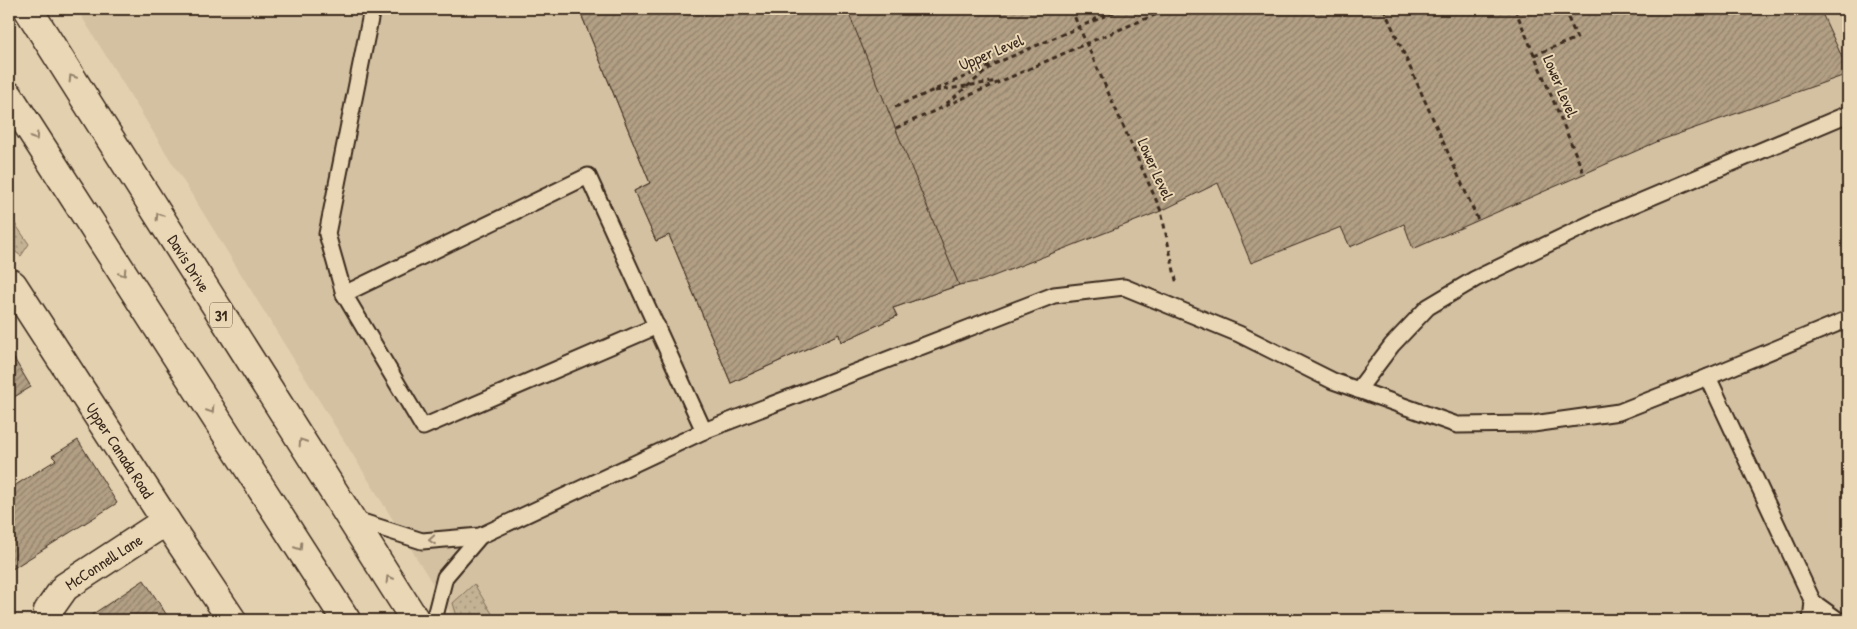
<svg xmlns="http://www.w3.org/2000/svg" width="1857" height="629" font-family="'Patrick Hand',sans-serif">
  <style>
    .built { fill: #d4c1a2 }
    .grass { fill: url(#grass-dots); stroke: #806e59 }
    .building { fill: url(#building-hatch); stroke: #3b2a1e }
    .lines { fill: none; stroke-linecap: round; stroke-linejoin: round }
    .lane-casing { stroke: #3b2a1e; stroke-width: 19 }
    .street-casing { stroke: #3b2a1e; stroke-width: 31 }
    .primary-casing { stroke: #3b2a1e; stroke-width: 31 }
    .path { stroke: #3b2a1e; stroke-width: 3; stroke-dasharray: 5 4; stroke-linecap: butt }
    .lane { stroke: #ead7b5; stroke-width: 15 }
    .street { stroke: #ead7b5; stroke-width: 28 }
    .primary { stroke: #ead7b5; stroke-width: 28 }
    .oneway { stroke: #92806a }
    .labels { text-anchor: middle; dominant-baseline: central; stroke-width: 4; stroke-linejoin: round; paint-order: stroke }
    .shield { fill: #ead7b5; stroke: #705e4b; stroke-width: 1 }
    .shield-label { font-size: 15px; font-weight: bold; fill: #3b2a1e }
    .street-label { font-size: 16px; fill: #3b2a1e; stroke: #ead7b5 }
  </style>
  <defs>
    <pattern id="grass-dots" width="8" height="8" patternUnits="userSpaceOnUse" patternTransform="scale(1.25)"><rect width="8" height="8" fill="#c4b294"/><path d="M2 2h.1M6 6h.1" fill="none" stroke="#a09178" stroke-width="1.8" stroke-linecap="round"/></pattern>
    <pattern id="building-hatch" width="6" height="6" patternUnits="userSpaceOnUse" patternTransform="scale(1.25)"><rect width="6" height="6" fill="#b29f84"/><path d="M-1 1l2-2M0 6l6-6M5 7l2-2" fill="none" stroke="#92826b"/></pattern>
  </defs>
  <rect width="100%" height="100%" fill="#e3d0af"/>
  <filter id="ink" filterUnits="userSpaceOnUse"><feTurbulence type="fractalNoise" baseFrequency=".02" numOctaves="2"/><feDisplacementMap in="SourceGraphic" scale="10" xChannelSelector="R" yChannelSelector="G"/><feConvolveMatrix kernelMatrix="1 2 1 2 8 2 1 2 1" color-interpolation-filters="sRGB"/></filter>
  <g filter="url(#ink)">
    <path class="built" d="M77 9H1848V620H455Z"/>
    <g class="grass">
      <path d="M9 215 29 244 21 256 9 247Z"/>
      <path d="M474 584 496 620H458L453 603Z"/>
    </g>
    <g class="building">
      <path d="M579 9H1820L1848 70V74L1661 140 1413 249 1404 224 1350 247 1341 227 1251 263 1218 183 1161 211 981 281 959 285 893 308 897 316 841 342 839 334 731 383 669 235 656 241 634 191 650 183Z"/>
      <path d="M579 9H847L959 285 893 308 897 316 841 342 839 334 731 383 669 235 656 241 634 191 650 183Z"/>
      <path d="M9 350 31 387 9 400Z"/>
      <path d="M78 440 117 503 9 571V489L56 460 52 456Z"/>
      <path d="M144 580 170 620H93L90 616Z"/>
    </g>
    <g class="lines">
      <g class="lane-casing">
        <g id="lane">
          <path d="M344 294 423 427 657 326"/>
          <path d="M1708 377 1813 602 1838 620"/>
          <path d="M1358 390 1392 345 1428 307 1475 279 1604 217 1848 114"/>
          <path d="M704 431 1054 295 1124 287 1239 334 1333 381 1457 425 1533 424 1619 412 1708 377 1848 319"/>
          <path d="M353 519 422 541 480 536 704 431 588 176 344 294 327 234 372 9"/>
          <path d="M434 620 445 577 480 536"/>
          <path d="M1811 620 1813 602"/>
        </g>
      </g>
      <g class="street-casing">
        <g id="street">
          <path id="s1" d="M9 282 13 285 166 521 232 620"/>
          <path id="s2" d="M51 620 48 611 65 587 166 521"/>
        </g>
      </g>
      <g class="primary-casing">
        <g id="primary">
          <path id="s3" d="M28 9 415 620"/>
          <path d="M9 96 346 620"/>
        </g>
      </g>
      <g class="path">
        <path d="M1071 9 1161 211 1177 285"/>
        <path d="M1092 9 1096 20"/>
        <path d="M1384 9 1478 220"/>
        <path d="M1515 9 1584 174"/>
        <path d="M1534 55 1577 38 1564 9"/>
        <path d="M935 91 998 81"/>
        <path d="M946 104 991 67"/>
        <path d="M895 107 1121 9"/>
        <path d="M896 128 1085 44 1169 9"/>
        <path d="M11 620 20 618"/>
      </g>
      <use href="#lane" class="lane"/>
      <use href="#street" class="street"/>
      <use href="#primary" class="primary"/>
    </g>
    <defs><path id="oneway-chevron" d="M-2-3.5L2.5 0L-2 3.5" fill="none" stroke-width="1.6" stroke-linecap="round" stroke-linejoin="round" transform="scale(1.25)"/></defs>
    <g class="oneway">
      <use href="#oneway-chevron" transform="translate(72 78) rotate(-122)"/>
      <use href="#oneway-chevron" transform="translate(35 137) rotate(57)"/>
      <use href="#oneway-chevron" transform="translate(159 216) rotate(-122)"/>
      <use href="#oneway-chevron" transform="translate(123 273) rotate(57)"/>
      <use href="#oneway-chevron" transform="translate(211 410) rotate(57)"/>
      <use href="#oneway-chevron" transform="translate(302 442) rotate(-122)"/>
      <use href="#oneway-chevron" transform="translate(432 540) rotate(175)"/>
      <use href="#oneway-chevron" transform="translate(299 547) rotate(57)"/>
      <use href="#oneway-chevron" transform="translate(389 579) rotate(-122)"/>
    </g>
  </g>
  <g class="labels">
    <rect class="shield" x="210" y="302.5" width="22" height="25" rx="4"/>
    <g class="shield-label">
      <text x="221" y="315">31</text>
    </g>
    <g class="street-label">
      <text transform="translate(991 52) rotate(-23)">Upper Level</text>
      <text transform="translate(1561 86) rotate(67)">Lower Level</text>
      <text transform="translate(1156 169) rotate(66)">Lower Level</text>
      <text stroke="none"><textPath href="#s3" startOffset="301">Davis Drive</textPath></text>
      <text stroke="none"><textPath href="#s1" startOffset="202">Upper Canada Road</textPath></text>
      <text stroke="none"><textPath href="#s2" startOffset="85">McConnell Lane</textPath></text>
    </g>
  </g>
  <rect width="1857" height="629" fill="none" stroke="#ead7b5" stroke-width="30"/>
  <rect x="15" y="15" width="1827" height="599" fill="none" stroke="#3b2a1e" stroke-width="2" filter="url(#ink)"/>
</svg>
